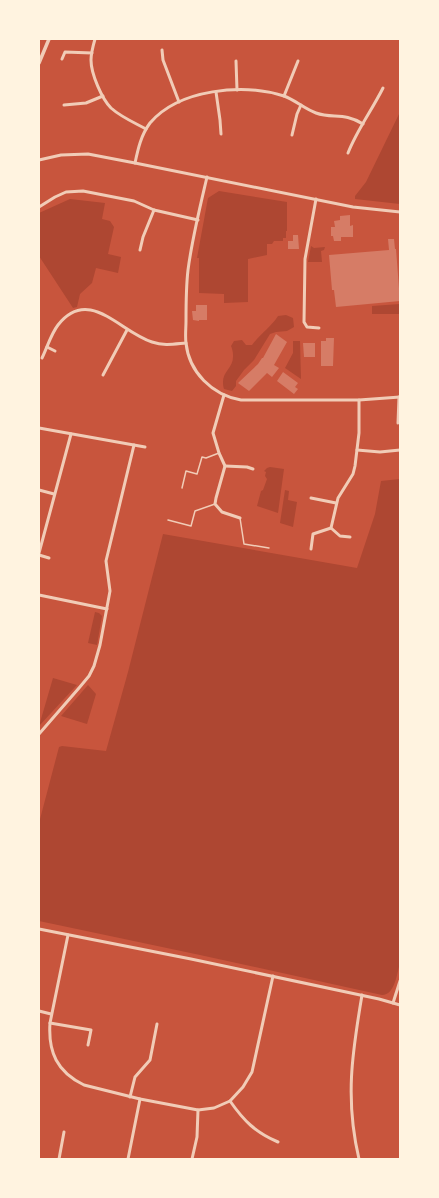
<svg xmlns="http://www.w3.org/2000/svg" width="439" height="1198" font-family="'Golos Text',sans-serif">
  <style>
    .green { fill: #ae4732 }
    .building { fill: #d67c66 }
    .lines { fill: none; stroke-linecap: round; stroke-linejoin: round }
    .service { stroke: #f1ccb7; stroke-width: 1.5 }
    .minor { stroke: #f1ccb7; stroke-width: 3 }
    .tertiary { stroke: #f1ccb7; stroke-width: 3.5 }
  </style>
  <rect width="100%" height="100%" fill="#c8553d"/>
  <g class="green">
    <path d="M400 112V204L355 199V196L366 182Z"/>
    <path d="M219 191 287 202V231H286V238H283V241H274L272 244H267V255L248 259V302L224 303V294L199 293V258H197L208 198Z"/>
    <path d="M70 199 105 203 102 219 110 221 114 227 108 254 121 257 118 273 96 268 92 283 80 294 77 307 73 308 39 256V213Z"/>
    <path d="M311 246 314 248 325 247 324 250 321 251 322 262H308Z"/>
    <path d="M400 304V318V314H372V306Z"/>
    <path d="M286 315 293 318 294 327 287 331 276 332 270 334 254 360 244 370 236 381V386L232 391 224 389C219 371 234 370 233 355 233 352 232 348 231 346L234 341 242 340 246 345H252C260 334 271 327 278 316Z"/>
    <path d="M293 341H300L301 379 285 368 293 353Z"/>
    <path d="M270 467 284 469 278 513 257 506 261 491 263 490 267 479 265 476 266 472 264 471 267 468Z"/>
    <path d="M400 479V963C397 973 395 995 382 995L200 955 39 921V823L59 747 62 746 106 751 128 672 163 534 357 568 375 514 381 481Z"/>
    <path d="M285 490 289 491 288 500 297 502 293 527 280 523Z"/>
    <path d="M95 612 99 613 102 616 97 645 88 643Z"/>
    <path d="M53 678 77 685 39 726Z"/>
    <path d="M88 685 96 694 87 724 61 716Z"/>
  </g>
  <g class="building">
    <path d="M350 215V226L353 225V237H341V241H334L333 236H331V227H335L334 221 340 220V216Z"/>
    <path d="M293 235H298L299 249H288V241H293Z"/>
    <path d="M388 239H394L395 249H396L400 301 336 307 334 290H332L329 255 389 250Z"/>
    <path d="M196 305H207V320H199V321L193 320 192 311H196Z"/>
    <path d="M276 334 287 342 274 365 279 368 272 377 267 373 249 391 238 383 258 364 262 358H263Z"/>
    <path d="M326 338H334L333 366H321V341H326Z"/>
    <path d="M303 343H315V357H304Z"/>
    <path d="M283 372 298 383 295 387 298 389 294 394 277 381Z"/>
  </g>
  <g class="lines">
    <g class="service">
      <path d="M182 488 186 471 197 474 202 457 206 458 219 453"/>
      <path d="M240 518 244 544 269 548"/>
      <path d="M168 520 191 526 195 511 215 504"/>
    </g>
    <g class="minor">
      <path d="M95 39C93 46 91 53 91 60 91 74 102 99 111 108 121 117 135 123 146 129"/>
      <path d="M162 50 163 60 179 102"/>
      <path d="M62 59 65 52 92 53"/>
      <path d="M236 61 237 90"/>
      <path d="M216 92 220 120 221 134"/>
      <path d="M284 96 298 61"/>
      <path d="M64 105 86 103 103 96"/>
      <path d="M292 135 297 114 301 105"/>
      <path d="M348 153C357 130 372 110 383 88"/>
      <path d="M39 160 61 155 88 154 135 163 353 207 400 212"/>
      <path d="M135 163C138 149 141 135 150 123 179 89 243 83 284 96 295 100 305 109 316 113 333 119 344 112 363 124"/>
      <path d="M207 177C200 207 192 239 188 270 186 287 186 304 186 321 186 328 185 336 186 343 189 372 212 395 241 400H359L400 397"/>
      <path d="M316 199 305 259 304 322 307 327 319 328"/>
      <path d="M39 207 55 197 66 192 83 191 134 201 154 210 198 220"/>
      <path d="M140 250 143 237 154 210"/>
      <path d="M47 347 55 351"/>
      <path d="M42 358C47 348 51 334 58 325 89 286 120 332 152 342 164 346 174 344 186 343"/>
      <path d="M103 375 127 330"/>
      <path d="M224 395 213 433 219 453 225 466 216 498 215 504 222 512 240 518"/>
      <path d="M398 423 399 397"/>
      <path d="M39 428 145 447"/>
      <path d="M357 450 380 452 400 450"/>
      <path d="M225 466 247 467 253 469"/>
      <path d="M39 490 54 494"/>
      <path d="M311 498 336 503"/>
      <path d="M350 537 340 536 331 528 338 498 353 474 355 466 359 433V400"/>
      <path d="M311 549 313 534 331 528"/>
      <path d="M39 553 71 434"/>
      <path d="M39 555 49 558"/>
      <path d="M39 595 107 609"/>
      <path d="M39 734 79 688 89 676 94 666 100 645 110 591 106 561 134 445"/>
      <path d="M39 929 191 959 379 999 400 1005"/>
      <path d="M68 935 50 1023C48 1052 57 1072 84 1085L140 1099 198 1110 214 1108 230 1101 243 1087 252 1072 273 976"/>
      <path d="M393 1003 400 981"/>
      <path d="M39 1011 51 1014"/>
      <path d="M50 1023 91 1030 88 1045"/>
      <path d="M130 1097 135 1077 150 1060 157 1024"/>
      <path d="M230 1101C244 1121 255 1132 278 1142"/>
      <path d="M59 1159 64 1132"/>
      <path d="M128 1159 140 1099"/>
      <path d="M192 1159 197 1137 198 1110"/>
      <path d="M359 1159C345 1100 352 1054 362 995"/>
    </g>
    <path class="tertiary" d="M39 63 49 39"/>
  </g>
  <rect width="439" height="1198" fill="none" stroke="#fff3e0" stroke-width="80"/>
</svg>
